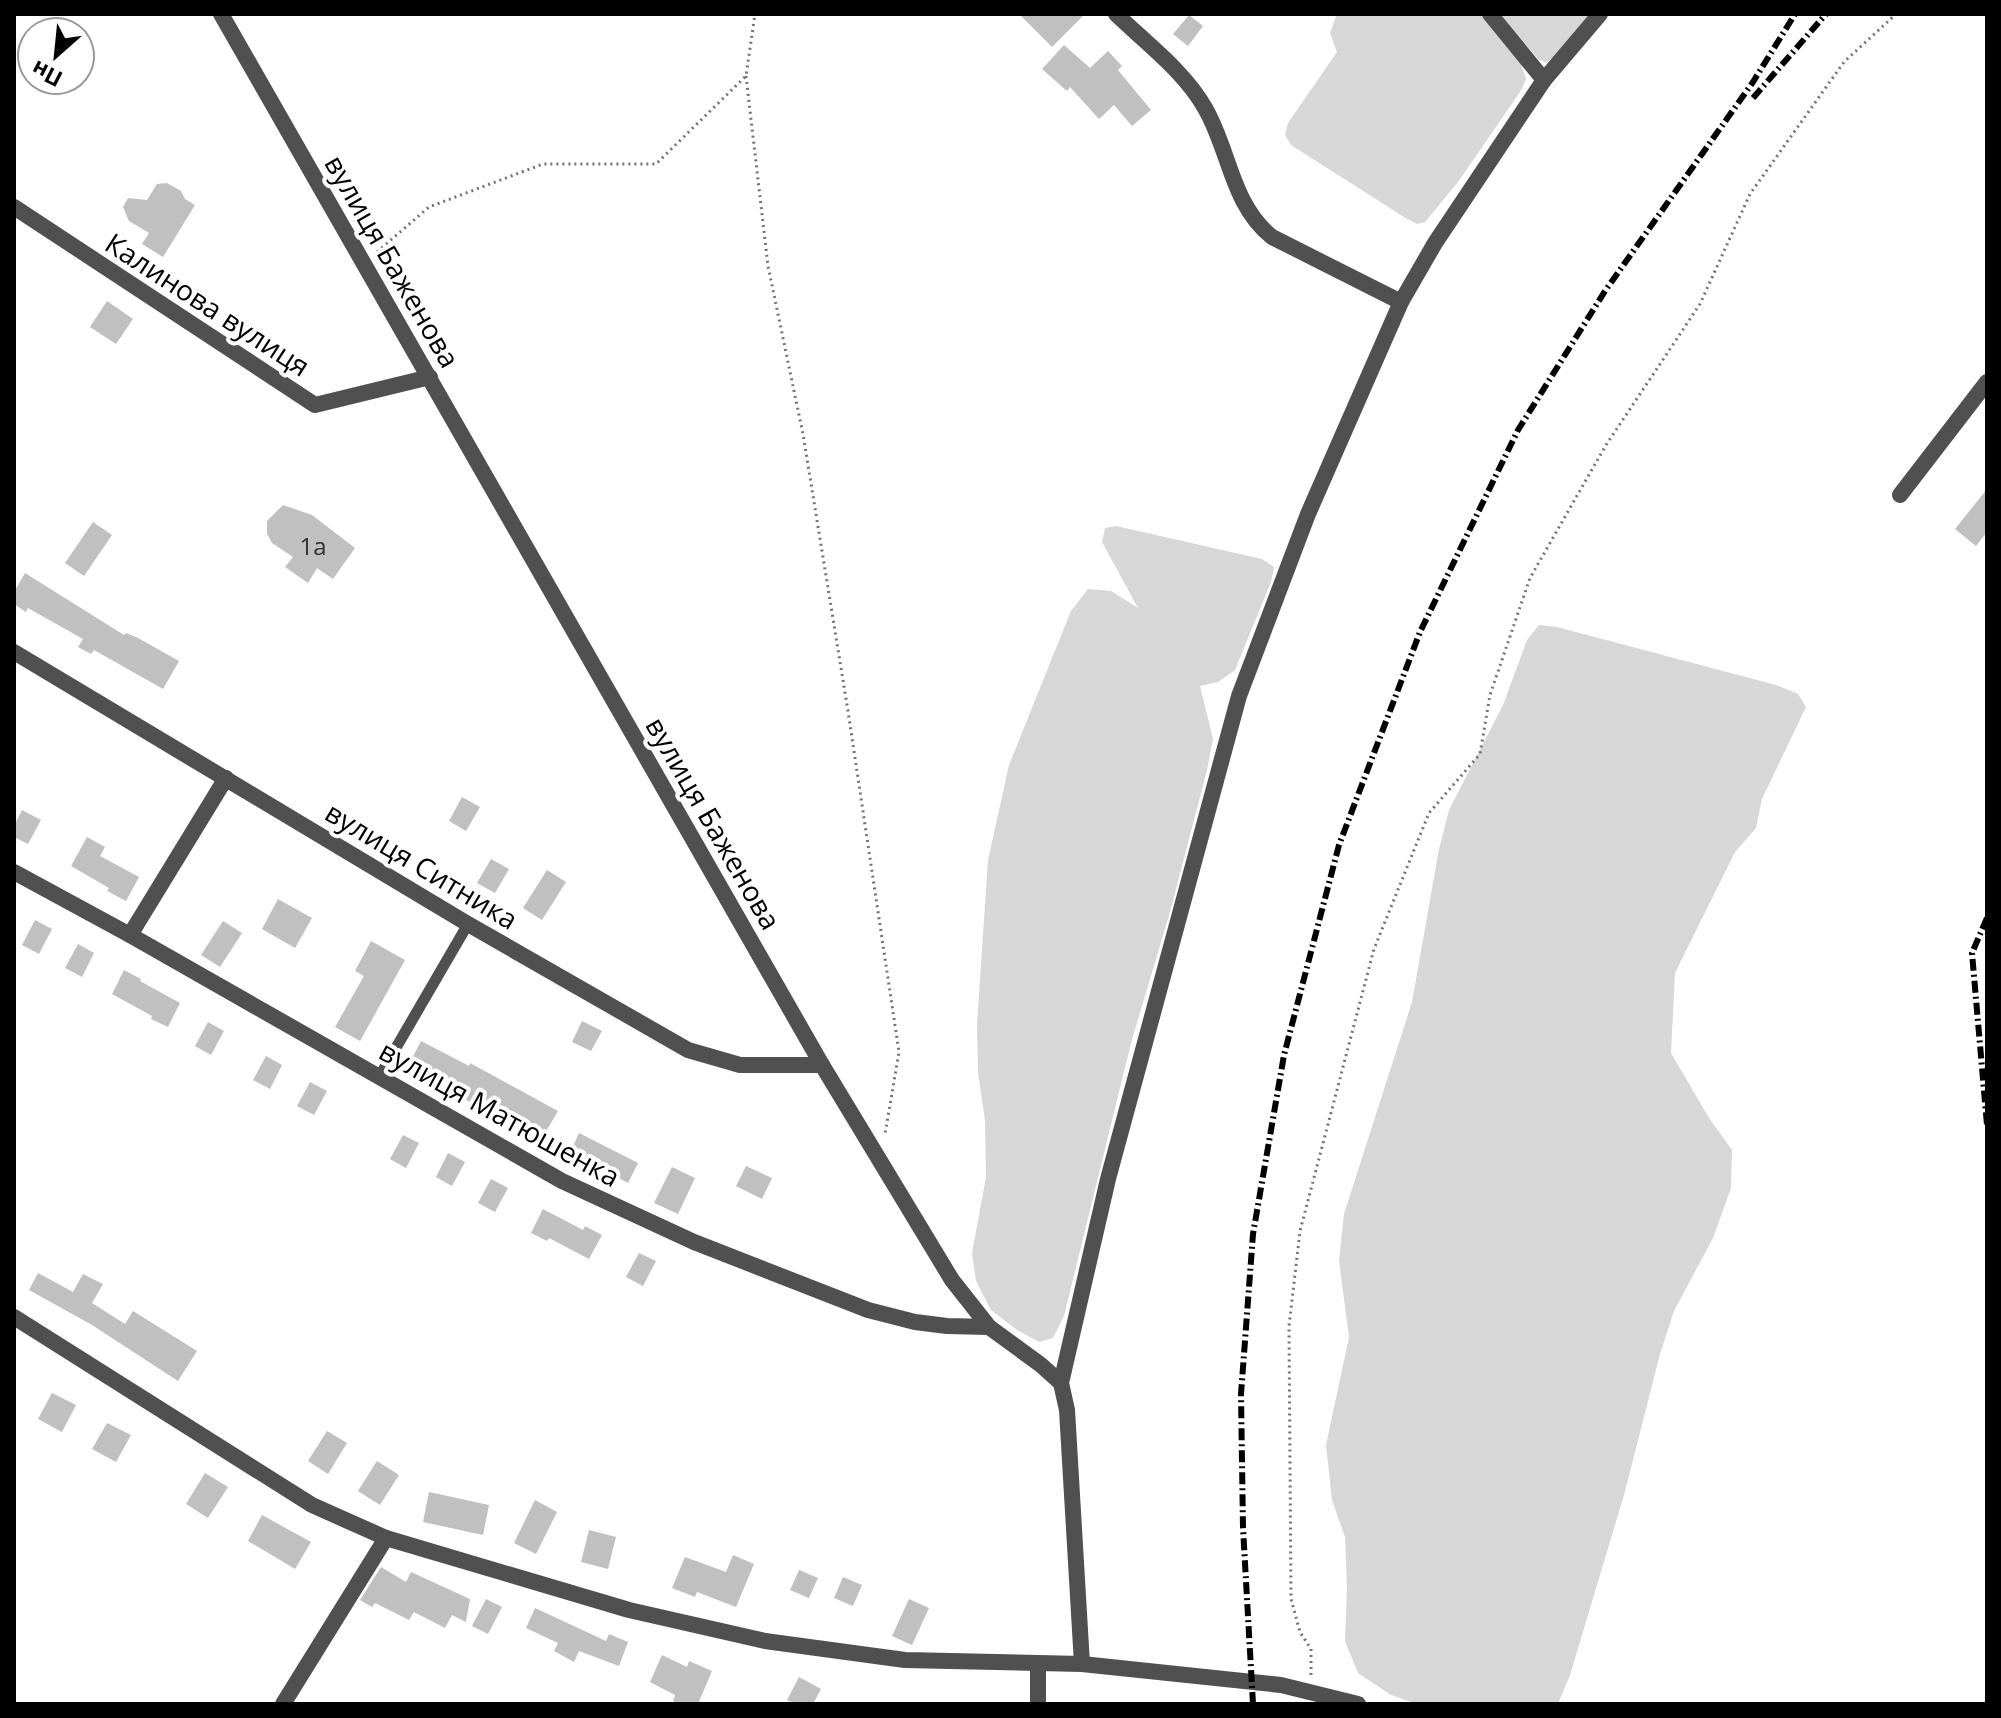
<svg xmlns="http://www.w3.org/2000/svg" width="2001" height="1718" font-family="'Open Sans',sans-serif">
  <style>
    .green { fill: #d7d7d7 }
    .building { fill: #c0c0c0 }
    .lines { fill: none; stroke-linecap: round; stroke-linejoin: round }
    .path { stroke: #727272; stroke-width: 3; stroke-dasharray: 2 4; stroke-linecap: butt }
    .service { stroke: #505050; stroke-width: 11 }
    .minor { stroke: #505050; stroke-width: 16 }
    .tertiary { stroke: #505050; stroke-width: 16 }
    .rail { stroke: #000; stroke-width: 6; stroke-dasharray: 12 4 2 4; stroke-linecap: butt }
    .labels { text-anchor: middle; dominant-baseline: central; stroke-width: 8; stroke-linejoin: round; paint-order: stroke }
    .number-label { font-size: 24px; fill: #303030 }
    .street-label { font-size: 28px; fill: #000; stroke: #fff }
  </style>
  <rect width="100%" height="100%" fill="#fff"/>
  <g class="green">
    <path d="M1337 14H1482L1521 64 1526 79 1520 92 1458 182 1425 222 1417 224 1404 217 1291 145 1285 135 1288 123 1337 52 1330 33Z"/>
    <path d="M1500 14H1589L1559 53 1546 63 1538 59Z"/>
    <path d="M1116 526 1262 559 1274 567 1271 582 1235 670 1218 682 1200 686 1213 739 1207 770 1170 912 1131 1043 1064 1316 1053 1338 1039 1342 1017 1330 991 1310 976 1281 972 1253 986 1177 985 1121 978 1072 977 1024 988 860 1009 765 1071 611 1088 589 1111 591 1138 608 1102 542 1105 528Z"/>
    <path d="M1539 625 1557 627 1776 685 1798 694 1806 707 1762 799 1756 828 1735 852 1675 973 1671 1053 1709 1118 1732 1150 1731 1188 1713 1238 1674 1311 1660 1354 1624 1495 1570 1675 1558 1704H1417L1391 1695 1358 1673 1345 1641 1347 1589 1345 1537 1332 1500 1326 1445 1349 1337 1339 1261 1344 1214 1412 1002 1439 849 1449 810 1503 705 1527 640Z"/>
  </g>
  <g class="building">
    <path d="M1019 14H1085L1052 47Z"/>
    <path d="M1189 15 1203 26 1188 46 1173 34Z"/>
    <path d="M1064 45 1090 68 1108 51 1122 66 1118 70 1151 110 1132 126 1114 105 1099 119 1070 87 1067 91 1042 69Z"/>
    <path d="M167 183 181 191 185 199 195 205 163 257 142 244 149 233 129 221 123 207 128 198 147 200 157 184Z"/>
    <path d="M107 301 133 319 116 344 90 327Z"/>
    <path d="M1987 489V532L1976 546 1955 529Z"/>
    <path d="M283 505 312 515 355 548 333 579 317 568 308 583 285 567 293 557 272 543 267 534V521Z"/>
    <path d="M93 522 112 535 84 576 65 563Z"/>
    <path d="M25 573 124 635 126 633 138 638 179 661 163 689 94 650 91 654 78 647 83 639 28 608 26 612 14 604V592Z"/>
    <path d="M462 797 480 807 466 831 449 821Z"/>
    <path d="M22 810 41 820 28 844 14 837V826Z"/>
    <path d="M87 837 105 847 100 856 139 877 126 901 107 891 109 888 71 866Z"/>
    <path d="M491 859 509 869 495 893 477 883Z"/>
    <path d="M547 870 566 882 542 920 523 908Z"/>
    <path d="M278 899 312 918 295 948 262 929Z"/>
    <path d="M35 920 52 929 39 954 22 945Z"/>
    <path d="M223 921 242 933 220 967 201 955Z"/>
    <path d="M371 941 405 960 360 1041 335 1027 364 976 355 971Z"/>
    <path d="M78 944 94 953 82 977 65 968Z"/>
    <path d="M124 970 141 979 140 981 180 1003 168 1027 151 1019 152 1016 112 994Z"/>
    <path d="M582 1021 602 1031 591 1051 572 1042Z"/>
    <path d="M208 1022 224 1031 211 1055 195 1046Z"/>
    <path d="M421 1041 469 1066 470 1063 558 1111 541 1140 444 1088 406 1070Z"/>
    <path d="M266 1056 282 1065 270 1089 253 1080Z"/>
    <path d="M310 1082 327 1091 314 1115 297 1106Z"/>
    <path d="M579 1133 638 1163 628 1183 570 1153Z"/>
    <path d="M403 1135 419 1143 406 1168 390 1159Z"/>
    <path d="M448 1153 465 1162 452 1186 436 1177Z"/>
    <path d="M746 1166 772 1178 762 1199 736 1186Z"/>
    <path d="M672 1167 695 1178 678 1214 654 1203Z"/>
    <path d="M491 1179 508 1188 495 1212 478 1203Z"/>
    <path d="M543 1209 583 1230 585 1226 602 1235 589 1259 549 1238 547 1241 531 1233Z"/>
    <path d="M639 1253 656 1261 643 1286 626 1277Z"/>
    <path d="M38 1273 73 1292 83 1274 103 1284 92 1303 125 1324 133 1311 197 1351 178 1381 92 1325 29 1290Z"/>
    <path d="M52 1393 76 1405 62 1432 38 1419Z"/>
    <path d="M107 1423 131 1435 116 1462 92 1449Z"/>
    <path d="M327 1431 347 1443 328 1474 308 1461Z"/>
    <path d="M377 1461 399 1475 380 1505 358 1491Z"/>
    <path d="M205 1473 228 1487 208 1518 186 1504Z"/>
    <path d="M429 1492 489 1505 483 1535 423 1522Z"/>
    <path d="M535 1500 557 1512 536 1554 514 1543Z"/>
    <path d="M262 1515 311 1542 295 1569 248 1541Z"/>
    <path d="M589 1530 616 1537 608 1569 581 1562Z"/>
    <path d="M733 1555 754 1564 736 1607 697 1592 695 1597 672 1588 685 1557 726 1572Z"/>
    <path d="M381 1567 406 1582 411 1572 470 1599 466 1622 452 1615 445 1628 414 1612 409 1620 375 1603 372 1607 360 1600Z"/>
    <path d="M799 1570 818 1578 809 1598 790 1590Z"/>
    <path d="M843 1577 862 1585 853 1606 834 1598Z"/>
    <path d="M486 1599 502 1607 488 1634 472 1626Z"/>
    <path d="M909 1599 929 1608 912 1645 892 1636Z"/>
    <path d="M535 1608 606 1641 609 1634 628 1642 619 1666 579 1651 574 1662 554 1651 558 1643 526 1628Z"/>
    <path d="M662 1655 687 1667 689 1661 712 1671 698 1704H681L673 1701 675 1695 650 1682Z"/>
    <path d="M799 1677 821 1689 813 1704H795L787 1700Z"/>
  </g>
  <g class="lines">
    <g class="path">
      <path d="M746 76 768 266 803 434 848 711 899 1052 885 1134"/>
      <path d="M377 252 429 207 543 164H656L746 76 755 14"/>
      <path d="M1311 1675V1649L1300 1632 1291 1599 1289 1326 1300 1231 1374 949 1429 813 1480 754 1490 695 1530 578 1606 445 1700 304 1750 194 1844 62 1896 14"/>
    </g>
    <path class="service" d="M379 1077 468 924"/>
    <g class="minor">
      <path d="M221 14 822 1065 952 1280 989 1327 1041 1365 1061 1383"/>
      <path d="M1116 14C1146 43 1185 72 1205 108 1230 151 1231 204 1272 237L1401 302"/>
      <path d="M1490 14 1544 80"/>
      <path d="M14 207 315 405 430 377"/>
      <path d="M1900 495 1987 382"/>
      <path d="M14 652 468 924 688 1050 740 1065H822"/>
      <path d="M14 872 130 935 562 1181 694 1242 868 1310 915 1322 947 1326 989 1327"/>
      <path d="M130 935 226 778"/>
      <path d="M1038 1663V1704"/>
      <path d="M283 1704 386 1538"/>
    </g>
    <g class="tertiary">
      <path d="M14 1317 312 1505 386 1538 629 1610 765 1641 905 1660 1082 1664 1281 1685 1358 1704"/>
      <path d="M1082 1664 1067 1410 1061 1383 1108 1179 1239 696 1308 514 1401 302 1435 243 1544 80 1600 14"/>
    </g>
    <g class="rail">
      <path d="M1753 98 1826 14"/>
      <path d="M1987 918 1972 953 1987 1125"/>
      <path d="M1253 1704 1243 1528 1241 1394 1253 1234 1284 1055 1339 845 1420 632 1518 430 1605 291 1753 82 1795 14"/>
    </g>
  </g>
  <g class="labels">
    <g class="number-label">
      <text x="313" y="545">1а</text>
    </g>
    <g class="street-label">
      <text transform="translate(393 261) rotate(60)">вулиця Баженова</text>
      <text transform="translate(208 304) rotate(33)">Калинова вулиця</text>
      <text transform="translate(714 823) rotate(60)">вулиця Баженова</text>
      <text transform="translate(422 865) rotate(31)">вулиця Ситника</text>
      <text transform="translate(500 1113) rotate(29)">вулиця Матюшенка</text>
    </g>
  </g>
  <rect width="2001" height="1718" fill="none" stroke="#000000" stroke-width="32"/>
  <g transform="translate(56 56) rotate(207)"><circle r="38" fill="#ffffff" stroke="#999999" stroke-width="2"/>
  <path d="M0-6L14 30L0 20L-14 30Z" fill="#000000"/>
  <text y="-12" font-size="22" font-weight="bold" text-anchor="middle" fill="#000000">Пн</text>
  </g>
</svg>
